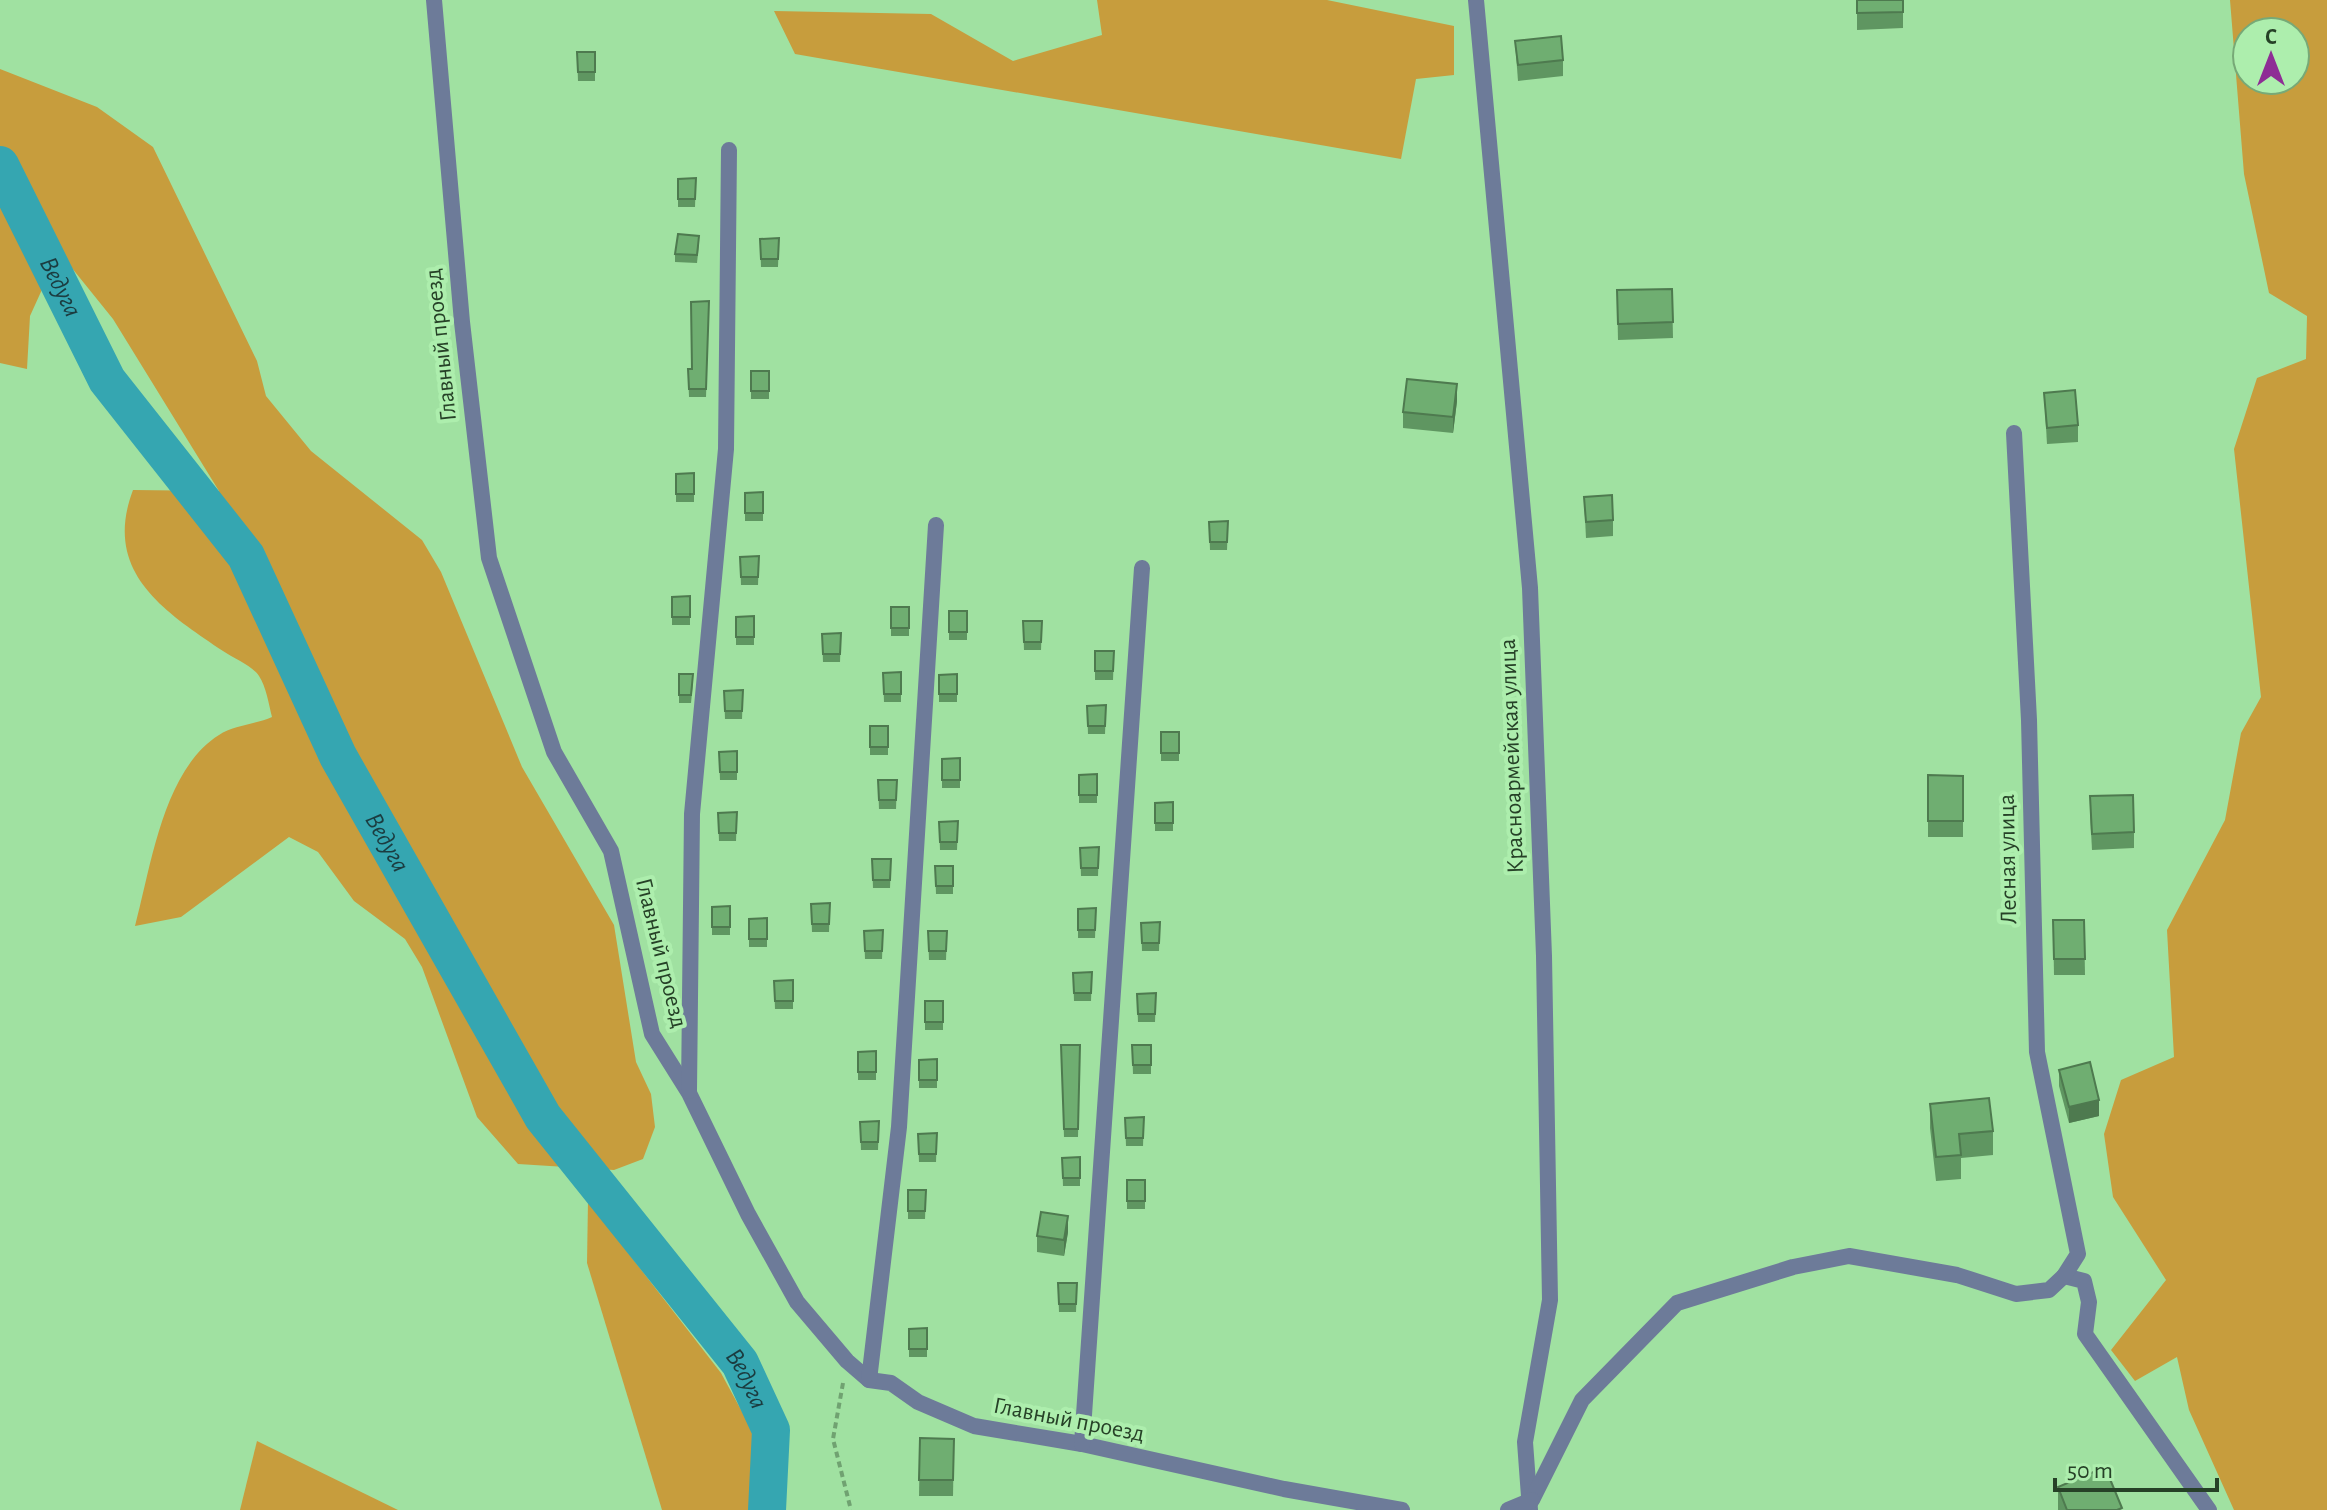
<svg xmlns="http://www.w3.org/2000/svg" width="2327" height="1510" font-family="'Alegreya Sans',sans-serif">
  <style>
    .green { fill: #c79d3d; fill-rule: evenodd }
    .lines { fill: none; stroke-linecap: round; stroke-linejoin: round }
    .river { stroke: #35a6b1; stroke-width: 38 }
    .path { stroke: #70a271; stroke-width: 4; stroke-dasharray: 6 4; stroke-linecap: butt }
    .street { stroke: #6d7b99; stroke-width: 16 }
    .wall { fill: #5f9661 }
    .shaded-wall { fill: #4e7a4f }
    .building { fill: #6fae71; stroke: #4e7a4f; stroke-width: 2 }
    .labels { text-anchor: middle; dominant-baseline: central; stroke-width: 8; stroke-linejoin: round; paint-order: stroke }
    .street-label { font-size: 24px; fill: #264127; stroke: #adeead }
    .water-label { font-size: 26px; font-style: italic; fill: #1b3c40; stroke: #adeead }
  </style>
  <rect width="100%" height="100%" fill="#a0e1a1"/>
  <g class="green">
    <path d="M1097 0H1327L1454 26V75L1416 79 1401 159 795 54 774 11 931 14 1013 61 1102 35Z"/>
    <path d="M2230 0H2327V1510H2234L2189 1410 2177 1357 2135 1381 2111 1350 2166 1280 2113 1197 2104 1134 2121 1080 2174 1057 2167 930 2225 820 2241 733 2261 697 2234 449 2257 378 2306 359 2307 316 2269 293 2244 174ZM2247 32H2295V80H2247Z"/>
    <path d="M0 69 97 107 153 147 257 361 266 396 311 451 422 540 441 572 522 767 614 925 636 1062 651 1094 655 1127 643 1159 614 1170 518 1164 477 1117 422 967 405 939 354 901 318 852 289 837 181 917 135 926C151 867 163 770 219 735 234 725 257 724 272 717 269 705 266 686 259 676 253 666 233 658 223 651 164 611 102 572 133 490L219 491 113 319 59 252 30 316 27 369 0 363Z"/>
    <path d="M588 1201 721 1373 752 1430V1510H662L587 1263Z"/>
    <path d="M257 1441 398 1510H240Z"/>
  </g>
  <g class="lines">
    <path class="river" id="s1" d="M0 165 107 380 246 556 338 756 543 1117 740 1363 771 1430 767 1510"/>
    <path class="path" d="M843 1383 833 1439 851 1510"/>
    <g class="street">
      <path d="M434 0 462 322 489 558 554 752 611 851 652 1034 689 1093 748 1214 797 1302 847 1361 869 1380 891 1383 918 1402 974 1426 1082 1444 1284 1489 1402 1510"/>
      <path d="M1476 0 1530 588 1544 956 1550 1300 1525 1442 1530 1510"/>
      <path d="M689 1091 692 814 726 449 729 150"/>
      <path d="M2064 1276 2084 1281 2089 1302 2085 1334 2209 1510"/>
      <path d="M869 1380 899 1127 936 525"/>
      <path d="M1082 1444 1142 568"/>
      <path d="M1533 1498 1582 1400 1677 1303 1793 1267 1849 1256 1957 1275 2016 1294 2049 1290 2064 1276 2078 1254 2037 1052 2029 720 2014 433"/>
      <path d="M1508 1510 1532 1500"/>
    </g>
  </g>
  <g class="wall">
    <path d="M1857 0H1903V28L1857 30Z"/>
    <path d="M1515 41 1563 60V76L1518 81Z"/>
    <path d="M577 52H595V81H578Z"/>
    <path d="M696 178 695 207H678V179Z"/>
    <path d="M779 238 778 267H761L760 239Z"/>
    <path d="M699 244 697 263 675 262V254Z"/>
    <path d="M1672 289 1673 338 1618 340 1617 290Z"/>
    <path d="M709 301 706 397H689L688 369H692Z"/>
    <rect x="751" y="371" width="18" height="28"/>
    <path d="M2044 393 2078 425V442L2047 444Z"/>
    <path d="M1457 401 1453 433 1403 428V412Z"/>
    <path d="M694 473V502H676V474Z"/>
    <path d="M763 492V521H745V493Z"/>
    <path d="M1584 497 1613 520V536L1586 538Z"/>
    <path d="M1228 521 1227 550H1210L1209 522Z"/>
    <path d="M759 556 758 585H741L740 557Z"/>
    <path d="M690 596V625H672V597Z"/>
    <rect x="891" y="607" width="18" height="29"/>
    <rect x="949" y="611" width="18" height="29"/>
    <path d="M754 616V645H736V617Z"/>
    <path d="M1023 621H1042L1041 650H1024Z"/>
    <path d="M841 633 840 662H823L822 634Z"/>
    <path d="M1095 651H1114L1113 680H1095Z"/>
    <path d="M901 672V702H884L883 673Z"/>
    <path d="M679 674 693 682 691 703H679Z"/>
    <path d="M957 674V702H939V675Z"/>
    <path d="M743 690 742 719H725L724 691Z"/>
    <path d="M1106 705 1105 734H1088L1087 706Z"/>
    <rect x="870" y="726" width="18" height="29"/>
    <rect x="1161" y="732" width="18" height="29"/>
    <path d="M737 751V780H720L719 752Z"/>
    <path d="M960 758V788H942V759Z"/>
    <path d="M1097 774V803H1079V775Z"/>
    <path d="M1928 775 1963 776V837H1928Z"/>
    <path d="M878 780H897L896 809H879Z"/>
    <path d="M1173 802V831H1155V803Z"/>
    <path d="M737 812 736 841H719L718 813Z"/>
    <path d="M2090 812 2134 832V848L2092 850Z"/>
    <path d="M958 821 957 850H940L939 822Z"/>
    <path d="M1099 847 1098 876H1081L1080 848Z"/>
    <path d="M872 859H891L890 888H873Z"/>
    <path d="M935 866H953V894H936Z"/>
    <path d="M830 903 829 932H812L811 904Z"/>
    <path d="M730 906V935H712V907Z"/>
    <path d="M1096 908 1095 938H1078V909Z"/>
    <path d="M767 918V947H749V919Z"/>
    <path d="M2053 920H2084L2085 975H2054Z"/>
    <path d="M1160 922 1159 951H1142L1141 923Z"/>
    <path d="M883 930 882 959H865L864 931Z"/>
    <path d="M928 931H947L946 960H929Z"/>
    <path d="M1092 972 1091 1001H1074L1073 973Z"/>
    <path d="M793 980V1009H775L774 981Z"/>
    <path d="M1156 993 1155 1022H1138L1137 994Z"/>
    <rect x="925" y="1001" width="18" height="29"/>
    <path d="M1061 1045H1080L1078 1137H1064Z"/>
    <path d="M1132 1045H1151V1074H1133Z"/>
    <path d="M876 1051V1080H858V1052Z"/>
    <path d="M937 1059V1088H919V1060Z"/>
    <path d="M2059 1070 2099 1116 2069 1123 2059 1086Z"/>
    <path d="M1930 1104 1993 1131V1155L1961 1158V1179L1936 1181 1930 1128Z"/>
    <path d="M1144 1117 1143 1146H1126L1125 1118Z"/>
    <path d="M879 1121 878 1150H861L860 1122Z"/>
    <path d="M937 1133 936 1162H919L918 1134Z"/>
    <path d="M1080 1157V1186H1063L1062 1158Z"/>
    <rect x="1127" y="1180" width="18" height="29"/>
    <path d="M908 1190H926L925 1219H908Z"/>
    <path d="M1068 1232 1064 1256 1037 1252V1236Z"/>
    <path d="M1058 1283H1077L1076 1312H1059Z"/>
    <path d="M927 1328V1357H909V1329Z"/>
    <path d="M920 1438 954 1439 953 1496H919Z"/>
    <path d="M2058 1487 2122 1510H2058Z"/>
  </g>
  <g class="shaded-wall">
    <path d="M1457 384V401L1453 433V417Z"/>
    <path d="M2099 1100V1116L2069 1123V1107Z"/>
    <path d="M1068 1216V1232L1064 1256V1240Z"/>
  </g>
  <g class="building">
    <path d="M1857 0H1903V12L1857 13Z"/>
    <path d="M1561 36 1563 60 1518 65 1515 41Z"/>
    <path d="M577 52H595V72H578Z"/>
    <path d="M696 178 695 199H678V179Z"/>
    <path d="M678 234 699 236 697 255 675 254Z"/>
    <path d="M779 238 778 259H761L760 239Z"/>
    <path d="M1672 289 1673 322 1618 324 1617 290Z"/>
    <path d="M709 301 706 389H689L688 369H692L691 302Z"/>
    <rect x="751" y="371" width="18" height="20"/>
    <path d="M1407 379 1457 384 1453 417 1403 412Z"/>
    <path d="M2075 390 2078 425 2047 428 2044 393Z"/>
    <path d="M694 473V494H676V474Z"/>
    <path d="M763 492V513H745V493Z"/>
    <path d="M1612 495 1613 520 1586 522 1584 497Z"/>
    <path d="M1228 521 1227 542H1210L1209 522Z"/>
    <path d="M759 556 758 577H741L740 557Z"/>
    <path d="M690 596V617H672V597Z"/>
    <rect x="891" y="607" width="18" height="21"/>
    <rect x="949" y="611" width="18" height="21"/>
    <path d="M754 616V637H736V617Z"/>
    <path d="M1023 621H1042L1041 642H1024Z"/>
    <path d="M841 633 840 654H823L822 634Z"/>
    <path d="M1095 651H1114L1113 671H1095Z"/>
    <path d="M901 672V694H884L883 673Z"/>
    <path d="M679 674H693L691 695H679Z"/>
    <path d="M957 674V694H939V675Z"/>
    <path d="M743 690 742 711H725L724 691Z"/>
    <path d="M1106 705 1105 726H1088L1087 706Z"/>
    <rect x="870" y="726" width="18" height="21"/>
    <rect x="1161" y="732" width="18" height="21"/>
    <path d="M737 751V772H720L719 752Z"/>
    <path d="M960 758V780H942V759Z"/>
    <path d="M1097 774V795H1079V775Z"/>
    <path d="M1928 775 1963 776V821H1928Z"/>
    <path d="M878 780H897L896 800H879Z"/>
    <path d="M2133 795 2134 832 2092 834 2090 796Z"/>
    <path d="M1173 802V823H1155V803Z"/>
    <path d="M737 812 736 833H719L718 813Z"/>
    <path d="M958 821 957 842H940L939 822Z"/>
    <path d="M1099 847 1098 868H1081L1080 848Z"/>
    <path d="M872 859H891L890 880H873Z"/>
    <path d="M935 866H953V886H936Z"/>
    <path d="M830 903 829 924H812L811 904Z"/>
    <path d="M730 906V927H712V907Z"/>
    <path d="M1096 908 1095 930H1078V909Z"/>
    <path d="M767 918V939H749V919Z"/>
    <path d="M2053 920H2084L2085 959H2054Z"/>
    <path d="M1160 922 1159 943H1142L1141 923Z"/>
    <path d="M883 930 882 951H865L864 931Z"/>
    <path d="M928 931H947L946 951H929Z"/>
    <path d="M1092 972 1091 993H1074L1073 973Z"/>
    <path d="M793 980V1001H775L774 981Z"/>
    <path d="M1156 993 1155 1014H1138L1137 994Z"/>
    <rect x="925" y="1001" width="18" height="21"/>
    <path d="M1061 1045H1080L1078 1129H1064Z"/>
    <path d="M1132 1045H1151V1065H1133Z"/>
    <path d="M876 1051V1072H858V1052Z"/>
    <path d="M937 1059V1080H919V1060Z"/>
    <path d="M2090 1062 2099 1100 2069 1107 2059 1070Z"/>
    <path d="M1989 1098 1993 1131 1959 1134 1961 1155 1936 1157 1930 1104Z"/>
    <path d="M1144 1117 1143 1138H1126L1125 1118Z"/>
    <path d="M879 1121 878 1142H861L860 1122Z"/>
    <path d="M937 1133 936 1154H919L918 1134Z"/>
    <path d="M1080 1157V1178H1063L1062 1158Z"/>
    <rect x="1127" y="1180" width="18" height="21"/>
    <path d="M908 1190H926L925 1211H908Z"/>
    <path d="M1041 1212 1068 1216 1064 1240 1037 1236Z"/>
    <path d="M1058 1283H1077L1076 1304H1059Z"/>
    <path d="M927 1328V1349H909V1329Z"/>
    <path d="M920 1438 954 1439 953 1480H919Z"/>
    <path d="M2105 1467 2122 1508 2117 1510H2067L2058 1487Z"/>
  </g>
  <g class="labels">
    <g class="street-label">
      <text transform="translate(441 345) rotate(-96)">Главный проезд</text>
      <text transform="translate(1512 756) rotate(-92)">Красноармейская улица</text>
      <text transform="translate(2008 859) rotate(-91)">Лесная улица</text>
      <text transform="translate(661 953) rotate(76)">Главный проезд</text>
      <text transform="translate(1069 1420) rotate(11)">Главный проезд</text>
    </g>
    <g class="water-label">
      <text stroke="none"><textPath href="#s1" startOffset="136">Ведуга</textPath></text>
      <text stroke="none"><textPath href="#s1" startOffset="784">Ведуга</textPath></text>
      <text stroke="none"><textPath href="#s1" startOffset="1432">Ведуга</textPath></text>
    </g>
  </g>
  <g transform="translate(2271 56)"><circle r="38" fill="#adeead" stroke="#77a977" stroke-width="2"/>
  <path d="M0-6L14 30L0 20L-14 30Z" fill="#8e2d95"/>
  <text y="-12" font-size="22" font-weight="bold" text-anchor="middle" fill="#264127">С</text>
  </g>
  <path d="M2055 1478v12h162v-12" fill="none" stroke="#264127" stroke-width="4"/>
  <text x="2067" y="1478" font-size="24" fill="#264127" stroke="#adeead" stroke-width="6" paint-order="stroke">50 m</text>
</svg>
